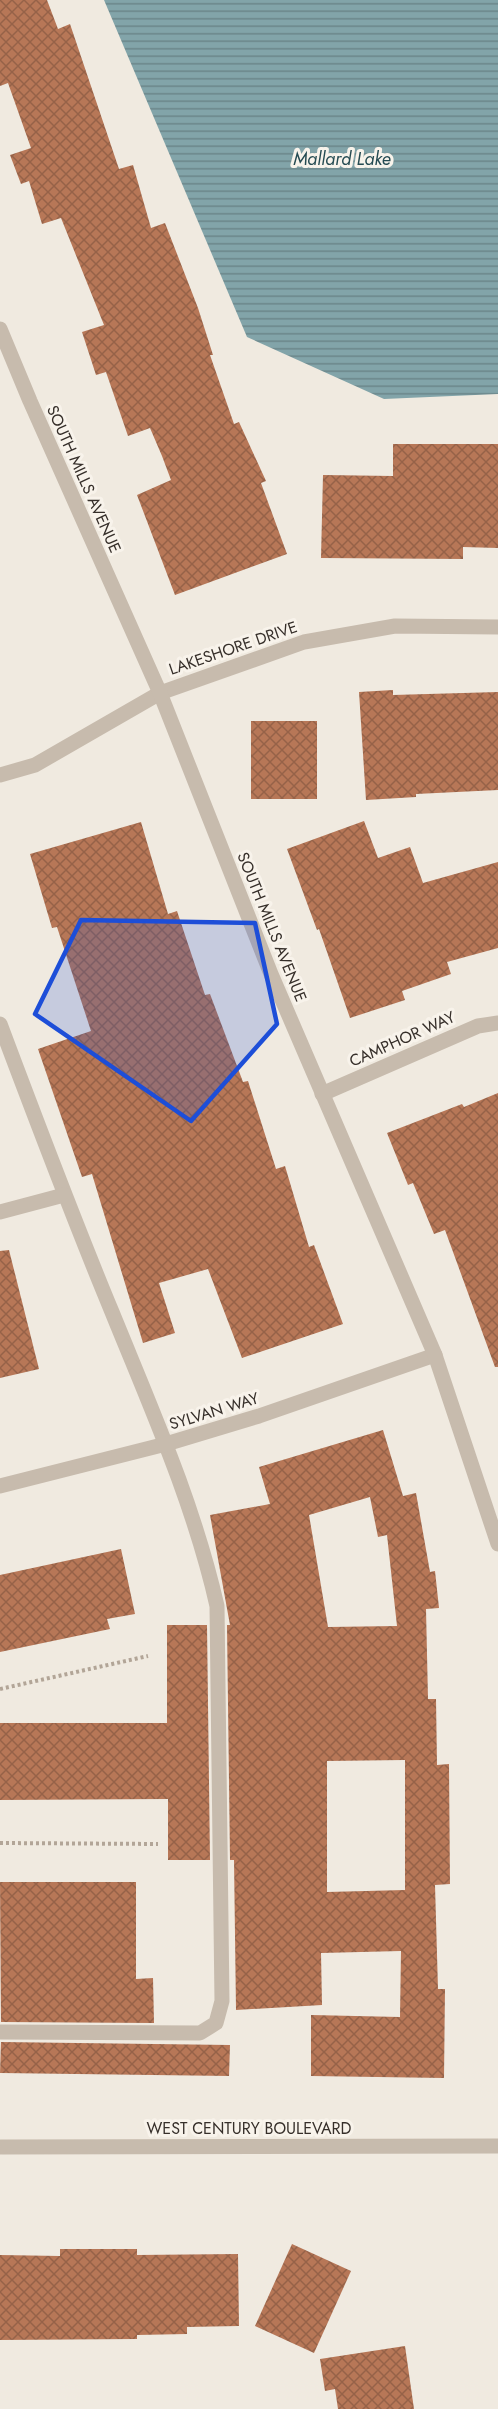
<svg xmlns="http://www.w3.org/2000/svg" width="498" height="2409" font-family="Jost,sans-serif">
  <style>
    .water { fill: url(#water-rules) }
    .building { fill: url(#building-cross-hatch); fill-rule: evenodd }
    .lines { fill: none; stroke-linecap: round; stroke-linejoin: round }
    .path { stroke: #b2a597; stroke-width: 4; stroke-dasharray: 3 3; stroke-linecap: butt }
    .minor { stroke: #c7bbad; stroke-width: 15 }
    .tertiary { stroke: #c7bbad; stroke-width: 15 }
    .marked { fill: #1d4ed8; fill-opacity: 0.2; stroke: #1d4ed8; stroke-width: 4.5; stroke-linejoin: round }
    .labels { text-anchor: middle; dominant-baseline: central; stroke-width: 6; stroke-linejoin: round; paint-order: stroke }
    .street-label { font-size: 16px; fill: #362f2a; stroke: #f8f3eb }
    .water-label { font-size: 18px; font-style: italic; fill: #254b52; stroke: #f8f3eb }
  </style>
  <defs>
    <pattern id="water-rules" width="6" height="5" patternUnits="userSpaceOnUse" patternTransform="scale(1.5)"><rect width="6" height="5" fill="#82a4a9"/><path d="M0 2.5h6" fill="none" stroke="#6b868a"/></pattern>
    <pattern id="building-cross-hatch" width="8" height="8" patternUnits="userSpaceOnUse" patternTransform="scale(1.5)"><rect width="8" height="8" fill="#b77757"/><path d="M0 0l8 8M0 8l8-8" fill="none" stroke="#966248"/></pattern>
  </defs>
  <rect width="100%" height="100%" fill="#f0eae0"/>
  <path class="water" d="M104 0H498V394L384 399 247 337Z"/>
  <g class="building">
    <path d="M0 0H47L58 29 70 24 119 169 133 165 151 228 165 223 198 308 213 355H210L234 424 239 422 266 481 261 483 287 554 175 595 137 495 171 480 162 456 150 428 128 436 106 372 96 375 82 332 104 325 61 218 42 224 29 181 21 184 10 155 31 148 8 83 0 86Z"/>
    <path d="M393 444H498V548L463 547V559L321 558 323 475 393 476Z"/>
    <path d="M393 690V695L498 692V790L416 794V797L366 800 359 692Z"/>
    <rect x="251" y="721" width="66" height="78"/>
    <path d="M364 821 378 858 410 847 423 883 498 862V948L447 962 451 974 402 991 405 1000 350 1018 319 929 317 930 287 849Z"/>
    <path d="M141 822 168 914 177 911 205 995 210 994 243 1082 248 1081 276 1169 285 1166 309 1247 314 1245 343 1324 242 1358 208 1269 159 1283 175 1333 143 1343 92 1174 82 1177 38 1049 91 1031 57 927 52 928 30 854Z"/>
    <path d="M498 1093V1367H495L445 1230 434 1234 413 1183 408 1185 387 1133 462 1104 464 1107Z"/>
    <path d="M9 1250 39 1369 0 1378V1251Z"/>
    <path d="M383 1430 403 1496 416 1493 430 1572 435 1571 439 1608 426 1609 428 1699H436L437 1765 449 1764 450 1884 435 1885 438 1989H445L444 2078 311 2076V2015L400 2017 401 1951 321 1953 322 2005 236 2010 234 1860H230L227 1625H230L210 1515 270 1504 259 1467ZM370 1497 378 1537 387 1535 397 1626 328 1627 309 1515ZM405 1760V1890L327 1892V1761Z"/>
    <path d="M121 1549 135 1614 107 1619 110 1629 0 1652V1575Z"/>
    <path d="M167 1625H207L210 1860H168V1799L0 1800V1723H167Z"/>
    <path d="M0 1882H136V1979L153 1978 154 2023 1 2022Z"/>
    <path d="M1 2042 230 2045 229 2076 0 2073Z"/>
    <path d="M292 2244 351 2271 314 2353 255 2326Z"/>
    <path d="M60 2249H137V2255L238 2254 239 2326 187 2327V2334L137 2335V2339L0 2340V2255L60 2256Z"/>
    <path d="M405 2346 414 2409H338L335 2389 325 2391 320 2359Z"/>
  </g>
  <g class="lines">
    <g class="path">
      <path d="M0 1689 148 1656"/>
      <path d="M0 1843 158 1844"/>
    </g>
    <g class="minor">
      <path d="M0 775 35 765 160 693 304 642 395 626 498 627"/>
      <path d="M0 1024C36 1120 72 1216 112 1312 151 1408 194 1504 217 1606L222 2001 216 2023 200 2033 0 2032"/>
      <path d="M322 1094 478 1026 498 1023"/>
      <path d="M0 1212 64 1195"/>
      <path d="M0 1486 166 1444 259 1416 435 1355"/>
    </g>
    <g class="tertiary">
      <path d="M0 329 30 401 160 693 271 974 435 1355 498 1544"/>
      <path d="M0 2147 498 2146"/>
    </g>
  </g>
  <path class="marked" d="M81 920 255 923 277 1024 191 1121 35 1014Z"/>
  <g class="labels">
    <g class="street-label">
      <text transform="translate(84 479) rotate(66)">SOUTH MILLS AVENUE</text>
      <text transform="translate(233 648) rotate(-19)">LAKESHORE DRIVE</text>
      <text transform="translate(272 927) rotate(68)">SOUTH MILLS AVENUE</text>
      <text transform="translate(402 1039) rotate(-24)">CAMPHOR WAY</text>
      <text transform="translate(214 1411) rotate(-17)">SYLVAN WAY</text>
      <text x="249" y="2128">WEST CENTURY BOULEVARD</text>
    </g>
    <g class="water-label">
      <text x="342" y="159">Mallard Lake</text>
    </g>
  </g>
</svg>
